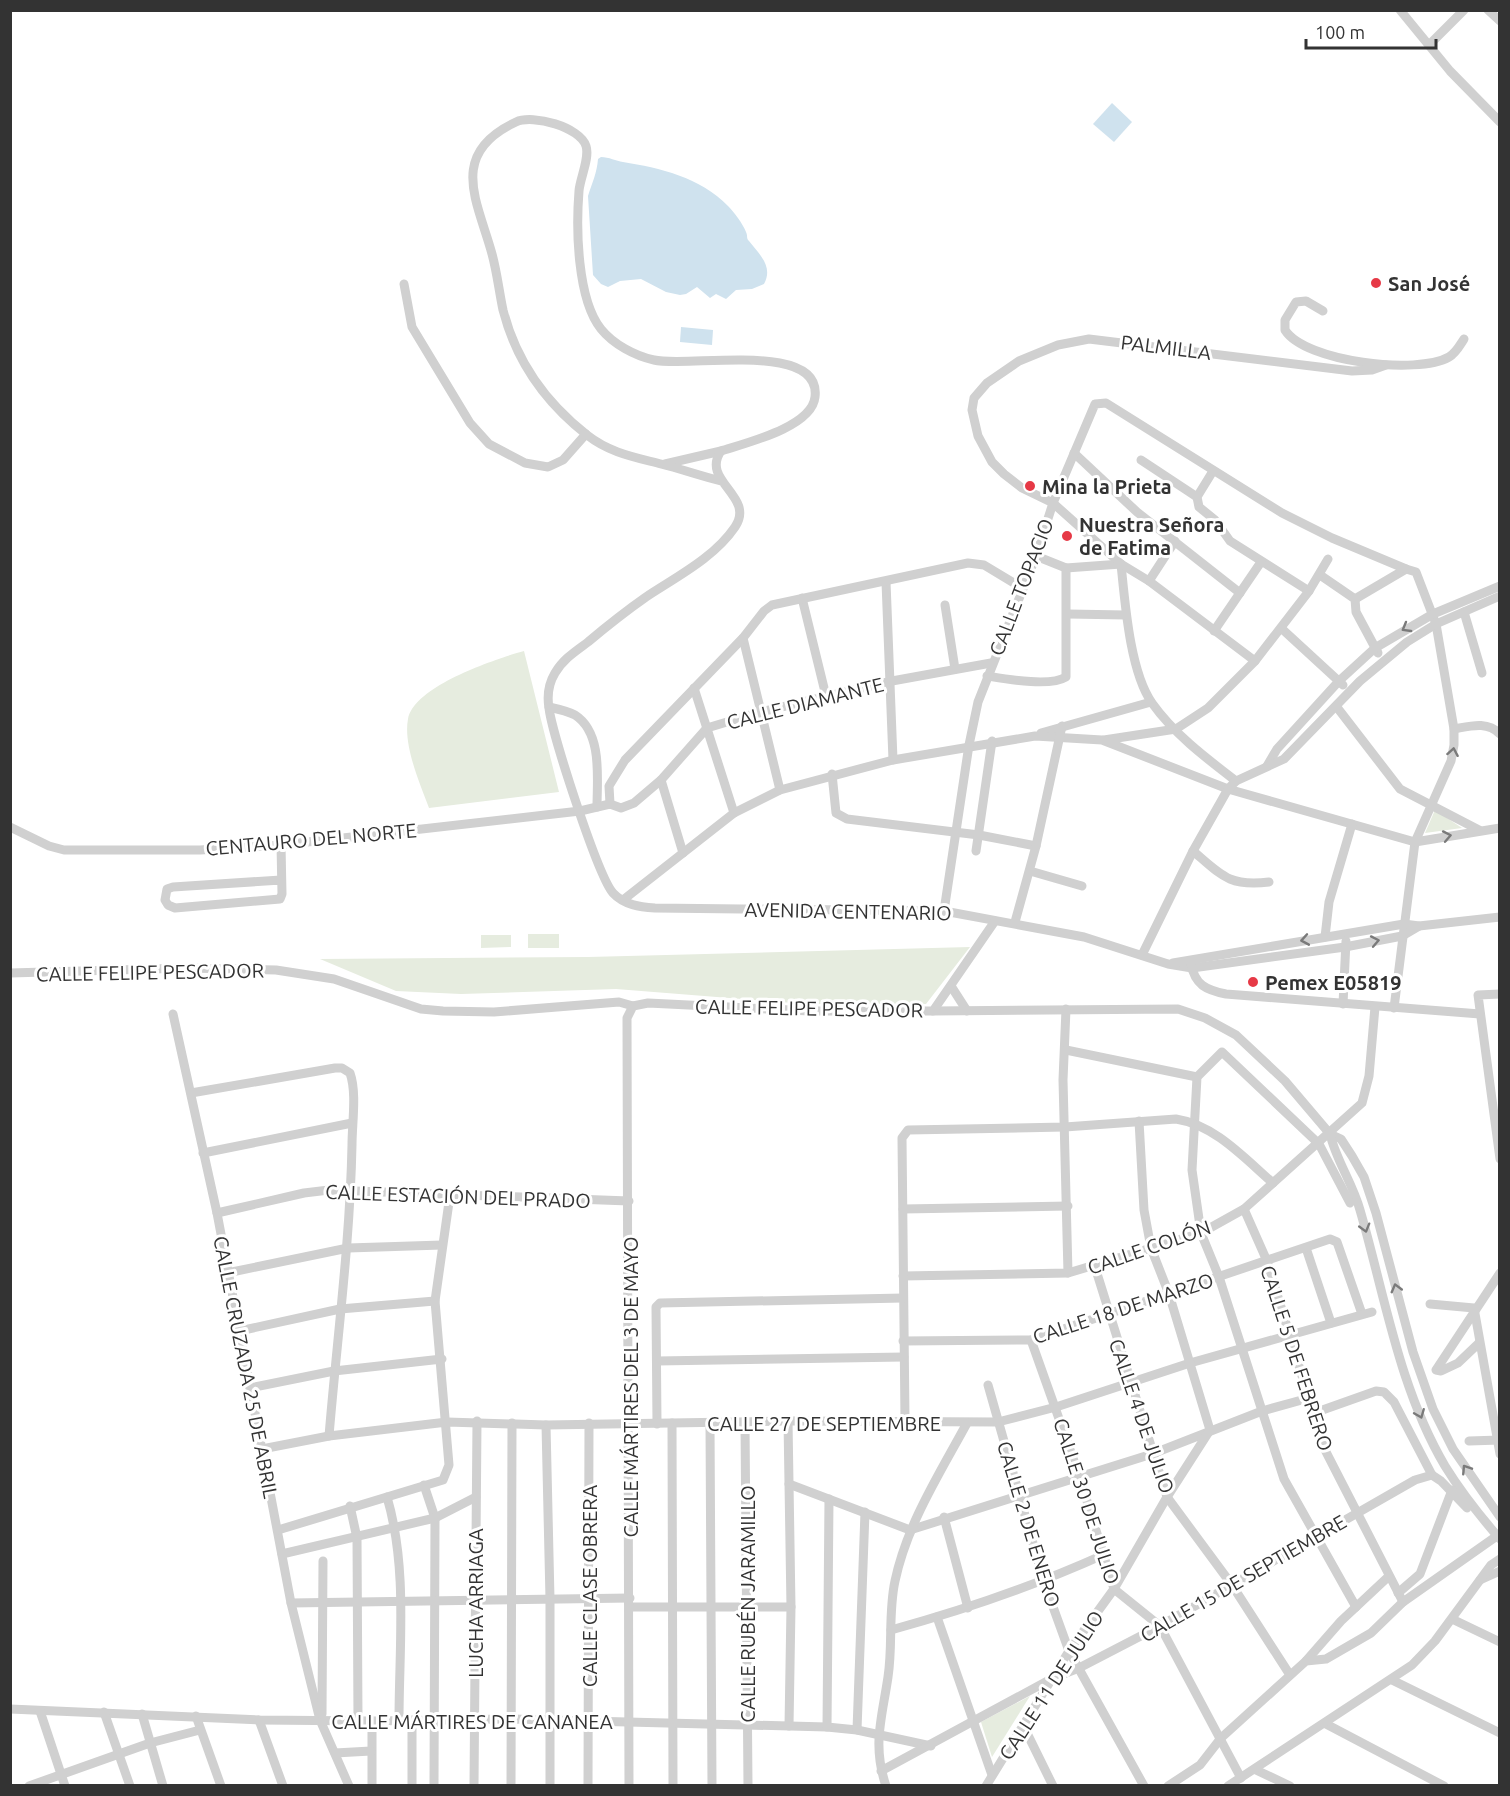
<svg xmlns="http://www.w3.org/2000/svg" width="1510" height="1796" font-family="Ubuntu,sans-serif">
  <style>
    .green { fill: #e6ecdf }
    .water { fill: #cfe2ee }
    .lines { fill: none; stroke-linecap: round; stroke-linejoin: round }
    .minor { stroke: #d0d0d0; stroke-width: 9 }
    .oneway { stroke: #7a7a7a }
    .poi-dot { fill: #e63946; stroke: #fff; stroke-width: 2 }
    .labels { text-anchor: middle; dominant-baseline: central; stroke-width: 6; stroke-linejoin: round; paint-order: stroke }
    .poi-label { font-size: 20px; font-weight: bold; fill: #333; stroke: #fff; text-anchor: start }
    .street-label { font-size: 20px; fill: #333; stroke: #fff }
  </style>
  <rect width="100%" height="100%" fill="#fff"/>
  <g class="green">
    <path d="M524 651 559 792 429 808C420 784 403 745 408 719 414 686 495 659 524 651Z"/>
    <path d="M1435 810 1462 828 1425 833Z"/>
    <rect x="528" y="934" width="31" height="14"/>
    <path d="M481 935H511V947L481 948Z"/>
    <path d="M970 947 926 1004H805L616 989 461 994 396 991 320 959 588 957Z"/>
    <path d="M1030 1696 992 1757 981 1722Z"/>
  </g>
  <g class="water">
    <path d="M1112 103 1132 122 1114 142 1093 124Z"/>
    <path d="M601 157C609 157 616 161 623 162 660 168 700 177 728 206 734 212 743 224 746 232 748 236 746 238 749 241 758 253 774 266 764 284L752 289 736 290 726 299 716 294 710 298 697 287 686 294 680 295 666 292 641 279 620 281 608 287 601 284 593 275 588 196C592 183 597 173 598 159Z"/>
    <path d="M681 327 713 330 712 345 680 342Z"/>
  </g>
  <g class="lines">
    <g class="minor">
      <path d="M1400 10 1450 71 1500 122"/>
      <path d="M1488 10 1500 21"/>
      <path d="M1430 44 1464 10"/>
      <path d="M404 284 412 327 470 423 489 444 525 463 548 467 563 460 586 434"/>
      <path d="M1323 311 1306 301 1296 302 1285 320V330C1305 362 1418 375 1449 357 1456 353 1460 345 1464 339"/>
      <path d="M1074 453 1137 512 1240 593"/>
      <path d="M1141 460 1197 497"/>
      <path d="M665 464 721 451"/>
      <path d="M1213 471 1197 497 1199 507 1215 520 1230 541 1309 591"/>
      <path d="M721 481C701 476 681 469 661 464 634 457 610 453 587 435 546 403 516 361 503 310 499 291 497 272 492 254 478 202 447 154 516 122 533 114 580 127 586 146 590 158 580 178 579 191 576 228 577 299 601 329 613 344 635 356 654 360 688 368 822 340 815 397 812 427 746 443 721 451 700 481 756 496 735 527 714 558 676 577 646 597 626 611 607 626 588 642 576 651 563 659 555 673 549 683 547 696 549 708 552 734 598 876 613 893 624 905 640 907 655 908L944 911 1084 937 1168 964 1192 968 1345 947 1402 936 1419 926"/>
      <path d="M1036 556 1066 568 1121 564"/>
      <path d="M1121 564C1125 603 1130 672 1152 703 1174 734 1206 758 1236 781"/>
      <path d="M1320 575 1355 599 1356 612 1378 653"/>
      <path d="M1149 581 1175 541"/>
      <path d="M886 582 893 760"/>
      <path d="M802 598 826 696"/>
      <path d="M1355 599 1406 569 1416 572 1436 624 1454 729V745L1451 761 1415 842 1394 1008"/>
      <path d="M945 605 955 669"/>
      <path d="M1464 612 1482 673"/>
      <path d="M1068 614 1126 615"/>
      <path d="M1281 628 1343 685"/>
      <path d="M1214 631 1261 562"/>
      <path d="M743 638 780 790"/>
      <path d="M1255 661 1149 581 1121 564 1053 503 1022 488 1004 474 992 462 978 436 972 410 974 398 987 383 1019 361 1058 345 1089 339 1352 371 1372 370 1386 365"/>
      <path d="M987 676C1006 679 1050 687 1066 677V568"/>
      <path d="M694 688 734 813"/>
      <path d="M1336 706 1400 789 1479 830"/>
      <path d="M549 707C558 709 567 711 575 715 603 733 597 779 597 807"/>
      <path d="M1454 729C1471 726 1487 721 1500 734"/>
      <path d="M1041 733 1151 702"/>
      <path d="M1104 740 1176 729 1208 708 1255 661 1309 591 1328 559"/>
      <path d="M1267 766 1277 749 1339 681 1375 648 1433 614 1500 586"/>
      <path d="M832 774 836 813 847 819 979 835 1036 846"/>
      <path d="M661 780 683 853"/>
      <path d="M610 804 609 786 625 760 743 638 764 611 772 605 968 563 984 565 1022 588"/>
      <path d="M10 827 49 846 64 850H200L281 845 580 811 610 804 621 808 634 803 661 780 707 728 760 712 892 681 991 663"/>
      <path d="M976 851 992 741"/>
      <path d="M1193 851C1221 875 1229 887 1269 882"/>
      <path d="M1030 871 1082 886"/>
      <path d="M281 880 173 887 167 889 165 900 168 905 175 908 280 899 282 894 281 845"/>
      <path d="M623 900 734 813 780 790 893 760 1035 736 1102 740 1228 789 1415 842 1500 828"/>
      <path d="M944 911 969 745 978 702 1036 556 1053 503 1095 404 1106 403 1282 513 1332 538 1406 569"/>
      <path d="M1015 922 1036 846 1062 726"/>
      <path d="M1325 937 1329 902 1352 824"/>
      <path d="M1142 955 1193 851 1228 789 1236 781 1284 759 1360 681 1407 642 1436 624 1500 596"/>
      <path d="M1173 963 1404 924 1419 926 1500 917"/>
      <path d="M1191 964C1195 985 1206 990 1226 994L1480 1014"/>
      <path d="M10 973 187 968 276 970 334 979 421 1009 443 1011 494 1012 619 1002 633 1006"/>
      <path d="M951 986 967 1011"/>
      <path d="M1500 994 1478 995 1500 1159"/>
      <path d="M1343 1004 1346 941"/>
      <path d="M1066 1009 1063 1080 1068 1273"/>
      <path d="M933 1011 1178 1009 1205 1018 1236 1035 1285 1081 1330 1134 1341 1139 1352 1156 1364 1177 1376 1213 1413 1352 1433 1409 1453 1449 1500 1517"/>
      <path d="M173 1014 217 1213 291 1603 320 1720 349 1786"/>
      <path d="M1066 1050 1197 1077"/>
      <path d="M191 1093 335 1068H342L350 1073C357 1093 352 1123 352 1145 350 1243 337 1339 329 1436"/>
      <path d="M1330 1134C1336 1160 1353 1184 1360 1210 1385 1296 1399 1388 1445 1466 1461 1492 1480 1516 1500 1539"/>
      <path d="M203 1153 352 1123"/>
      <path d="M1350 1203 1319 1144 1222 1052 1197 1077 1192 1170 1201 1233 1219 1277 1284 1479 1356 1607"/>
      <path d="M903 1209 1068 1206"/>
      <path d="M1244 1209 1267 1261 1324 1448 1403 1602"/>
      <path d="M217 1213 304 1193 329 1190 629 1201"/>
      <path d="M1306 1248 1331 1323"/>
      <path d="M1095 1267 1167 1497 1232 1585 1290 1675"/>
      <path d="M227 1273 348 1248 442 1245"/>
      <path d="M903 1276 1068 1273 1201 1233 1244 1209 1362 1103 1369 1076 1375 1007"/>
      <path d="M1430 1304 1474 1308 1500 1454"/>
      <path d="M239 1331 340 1309 435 1301"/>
      <path d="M1031 1340 1079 1475 1114 1589 1160 1626 1241 1778"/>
      <path d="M903 1341 1031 1340 1330 1239 1337 1242 1362 1314"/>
      <path d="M1479 1343 1458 1363 1441 1371 1436 1370 1500 1273"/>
      <path d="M657 1361 904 1357"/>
      <path d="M988 1385 1044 1582 1069 1651 1144 1786"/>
      <path d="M250 1388 334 1371 442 1359"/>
      <path d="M1314 1413 1376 1391 1384 1392 1394 1402 1432 1475"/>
      <path d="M905 1420 902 1138 908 1130 1065 1127 1176 1119C1215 1125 1244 1158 1273 1183"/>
      <path d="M788 1421 791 1607 789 1726"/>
      <path d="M672 1423 673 1786"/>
      <path d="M745 1423 748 1786"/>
      <path d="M657 1424 656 1307 660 1303 903 1298"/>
      <path d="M710 1424 712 1786"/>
      <path d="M546 1425 550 1599V1786"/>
      <path d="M1469 1441 1500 1440"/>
      <path d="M262 1449 329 1436 447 1422 546 1425 788 1421 998 1422 1056 1407 1190 1363 1372 1312"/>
      <path d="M1432 1475 1441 1481 1467 1508"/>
      <path d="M789 1484 910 1530"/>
      <path d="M424 1485 435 1518 434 1786"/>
      <path d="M387 1497C408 1568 399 1647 399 1721"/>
      <path d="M350 1506 357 1538 358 1721"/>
      <path d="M944 1517 968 1608"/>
      <path d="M278 1530 443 1480 449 1465 435 1301 450 1195"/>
      <path d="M910 1530 1152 1454 1262 1411 1309 1398"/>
      <path d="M282 1554 435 1518 476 1497"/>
      <path d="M1480 1580 1500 1571"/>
      <path d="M1398 1593 1420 1574 1452 1490"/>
      <path d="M291 1603 630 1598"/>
      <path d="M630 1607H791"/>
      <path d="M937 1617 992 1775"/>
      <path d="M1452 1619 1500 1642"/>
      <path d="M891 1630C964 1610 1034 1586 1103 1555"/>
      <path d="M1306 1661 1341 1621 1388 1577"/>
      <path d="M1392 1680 1500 1733"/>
      <path d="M10 1709 259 1720 372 1721 511 1719 827 1727 857 1730 931 1746"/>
      <path d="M40 1711 65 1786"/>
      <path d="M104 1712 130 1786"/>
      <path d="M142 1714 163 1786"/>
      <path d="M322 1714 323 1561"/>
      <path d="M196 1716 221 1786"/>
      <path d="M259 1720 283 1786"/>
      <path d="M412 1720V1786"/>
      <path d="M372 1721V1786"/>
      <path d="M1326 1724 1444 1786"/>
      <path d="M827 1727 829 1499"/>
      <path d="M1024 1727 1053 1786"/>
      <path d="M857 1730 865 1512"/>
      <path d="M335 1753 371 1751"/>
      <path d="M1256 1770 1290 1786"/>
      <path d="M881 1771 1053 1678 1079 1668 1160 1626 1415 1480 1432 1475"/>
      <path d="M29 1786 150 1743 200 1730"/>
      <path d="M474 1786 477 1421"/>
      <path d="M511 1786 512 1423"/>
      <path d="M588 1786 589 1423"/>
      <path d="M629 1786 627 1018 633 1006 648 1003 810 1011H933L995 921"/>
      <path d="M886 1786C872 1745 882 1718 888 1677 893 1645 888 1613 895 1581 907 1524 940 1473 967 1423"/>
      <path d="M986 1786 1069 1651 1114 1589 1167 1497 1210 1430 1169 1294 1151 1248 1144 1210 1139 1121"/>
      <path d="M1168 1786 1200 1765 1221 1738 1306 1661 1326 1659 1371 1633 1403 1602 1494 1538"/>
      <path d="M1228 1786 1412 1665 1435 1641 1491 1565 1500 1559"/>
    </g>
  </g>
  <defs><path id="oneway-chevron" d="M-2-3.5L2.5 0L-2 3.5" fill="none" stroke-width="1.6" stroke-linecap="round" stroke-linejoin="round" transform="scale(1.5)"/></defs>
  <g class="oneway">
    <use href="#oneway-chevron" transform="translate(1406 628) rotate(150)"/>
    <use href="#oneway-chevron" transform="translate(1453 752) rotate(-80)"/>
    <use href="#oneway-chevron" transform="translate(1447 836) rotate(-11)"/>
    <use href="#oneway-chevron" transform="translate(1305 940) rotate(170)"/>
    <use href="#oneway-chevron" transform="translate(1375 941) rotate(-11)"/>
    <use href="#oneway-chevron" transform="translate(1365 1228) rotate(74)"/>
    <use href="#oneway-chevron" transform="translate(1396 1288) rotate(-105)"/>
    <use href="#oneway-chevron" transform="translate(1420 1414) rotate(68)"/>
    <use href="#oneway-chevron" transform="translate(1466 1469) rotate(-123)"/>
  </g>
  <g class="poi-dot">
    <circle cx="1376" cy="283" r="6"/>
    <circle cx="1030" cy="486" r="6"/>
    <circle cx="1067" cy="536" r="6"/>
    <circle cx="1253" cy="982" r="6"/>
  </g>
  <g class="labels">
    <g class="poi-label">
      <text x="1388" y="283">San José</text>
      <text x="1042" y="486">Mina la Prieta</text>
      <text x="1079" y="524">Nuestra Señora<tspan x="1079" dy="23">de Fatima</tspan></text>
      <text x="1265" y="982">Pemex E05819</text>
    </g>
    <g class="street-label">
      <text transform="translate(1166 347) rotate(7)">PALMILLA</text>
      <text transform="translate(1021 587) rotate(-69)">CALLE TOPACIO</text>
      <text transform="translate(805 703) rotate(-14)">CALLE DIAMANTE</text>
      <text transform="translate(311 839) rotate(-5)">CENTAURO DEL NORTE</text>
      <text transform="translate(848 911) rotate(1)">AVENIDA CENTENARIO</text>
      <text transform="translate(150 972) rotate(-1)">CALLE FELIPE PESCADOR</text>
      <text transform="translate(809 1008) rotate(1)">CALLE FELIPE PESCADOR</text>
      <text transform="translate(458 1196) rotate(2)">CALLE ESTACIÓN DEL PRADO</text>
      <text transform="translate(1149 1247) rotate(-19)">CALLE COLÓN</text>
      <text transform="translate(1123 1308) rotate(-18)">CALLE 18 DE MARZO</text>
      <text transform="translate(1297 1358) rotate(72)">CALLE 5 DE FEBRERO</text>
      <text transform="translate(246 1367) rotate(79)">CALLE CRUZADA 25 DE ABRIL</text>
      <text transform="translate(630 1387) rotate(-90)">CALLE MÁRTIRES DEL 3 DE MAYO</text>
      <text transform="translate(1142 1416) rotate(71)">CALLE 4 DE JULIO</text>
      <text x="824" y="1423">CALLE 27 DE SEPTIEMBRE</text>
      <text transform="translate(1087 1501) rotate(72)">CALLE 30 DE JULIO</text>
      <text transform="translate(1029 1524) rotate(73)">CALLE 2 DE ENERO</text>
      <text transform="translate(1243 1578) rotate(-30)">CALLE 15 DE SEPTIEMBRE</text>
      <text transform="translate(589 1586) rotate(-90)">CALLE CLASE OBRERA</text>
      <text transform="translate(475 1603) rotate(-90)">LUCHA ARRIAGA</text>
      <text transform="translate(747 1604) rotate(-90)">CALLE RUBÉN JARAMILLO</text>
      <text transform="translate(1051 1685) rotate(-57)">CALLE 11 DE JULIO</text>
      <text x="472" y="1721">CALLE MÁRTIRES DE CANANEA</text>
    </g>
  </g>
  <rect width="1510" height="1796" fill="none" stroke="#333333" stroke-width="24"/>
  <path d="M1306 39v9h130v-9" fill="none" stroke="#333333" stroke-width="3"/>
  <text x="1315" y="39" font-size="18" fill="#333333" stroke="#ffffff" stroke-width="4.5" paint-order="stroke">100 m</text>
</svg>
